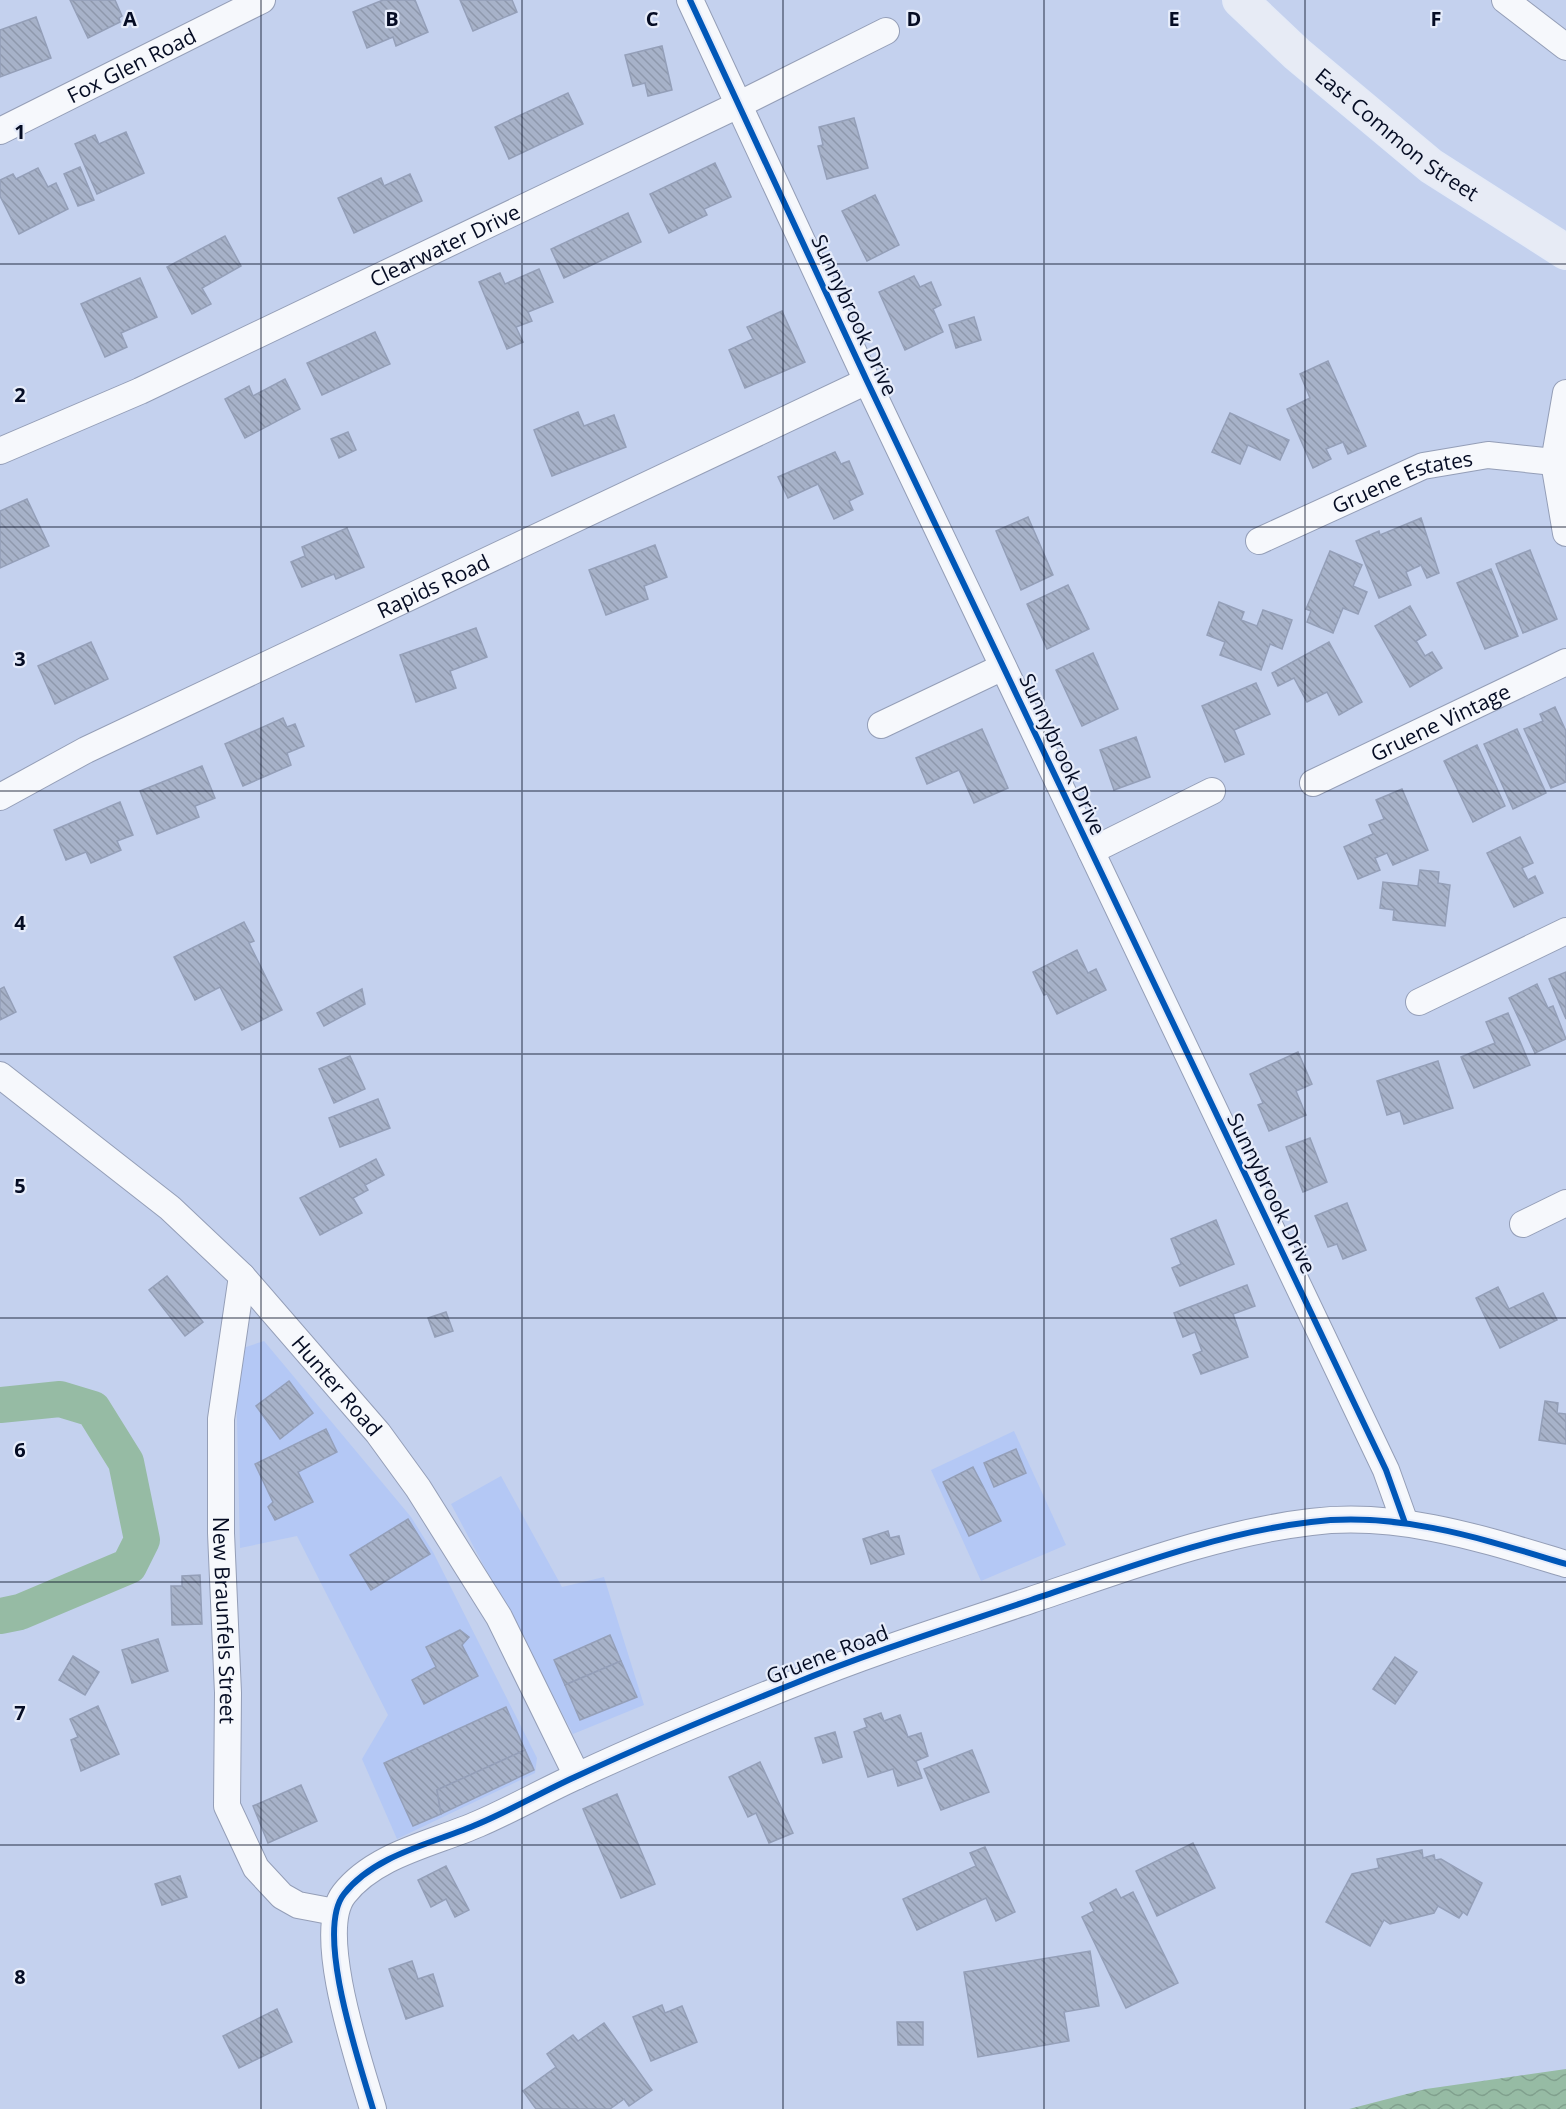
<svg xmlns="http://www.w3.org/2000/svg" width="1566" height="2109" font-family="'Open Sans',sans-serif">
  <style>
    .built { fill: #b4c8f5 }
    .water { fill: url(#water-waves) }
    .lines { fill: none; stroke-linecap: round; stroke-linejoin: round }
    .river { stroke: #96bba4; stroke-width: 36 }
    .building { fill: url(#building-back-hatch); stroke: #949fb8; stroke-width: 1.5 }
    .minor-casing { stroke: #949eb7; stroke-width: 28 }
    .major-casing { stroke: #e4eaf7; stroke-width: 36 }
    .minor { stroke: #f6f8fc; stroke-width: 26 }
    .major { stroke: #e7ebf5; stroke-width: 33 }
    .cycleway-casing { stroke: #e6ecfa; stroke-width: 10 }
    .cycleway { stroke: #0057b8; stroke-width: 6 }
    .grid { fill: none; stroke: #050c23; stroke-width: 1.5; stroke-opacity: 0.55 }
    .labels { text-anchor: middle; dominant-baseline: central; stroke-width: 4.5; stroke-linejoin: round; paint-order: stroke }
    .street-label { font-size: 21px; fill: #050c23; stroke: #e6ecfa }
    .grid-label { font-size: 20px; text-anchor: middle; font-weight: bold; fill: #050c23; stroke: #e6ecfa; stroke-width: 4.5; stroke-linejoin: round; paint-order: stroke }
  </style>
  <defs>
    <pattern id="water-waves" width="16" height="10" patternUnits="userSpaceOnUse" patternTransform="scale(1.5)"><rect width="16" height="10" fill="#96bba4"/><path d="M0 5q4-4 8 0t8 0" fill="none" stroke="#80a08d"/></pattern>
    <pattern id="building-back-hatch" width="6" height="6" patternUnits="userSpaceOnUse" patternTransform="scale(1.5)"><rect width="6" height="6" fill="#a7b2c9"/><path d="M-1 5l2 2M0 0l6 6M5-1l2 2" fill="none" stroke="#8e98ac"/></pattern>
  </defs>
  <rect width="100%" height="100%" fill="#c4d1ee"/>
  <g class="built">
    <path d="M264 1341 411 1517 433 1552 537 1758 535 1773 397 1839 362 1759 388 1715 297 1536 240 1548 236 1375 243 1348Z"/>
    <path d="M1014 1431 1066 1545 981 1581 931 1470Z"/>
    <path d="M501 1476 562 1587 604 1577 644 1705 573 1734 451 1504Z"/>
  </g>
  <path class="water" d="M1566 2069V2109H1349L1426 2089Z"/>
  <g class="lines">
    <path class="river" d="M0 1405 60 1399 93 1409 126 1462 142 1540 129 1566 20 1612 0 1616"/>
  </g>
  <g class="building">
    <path d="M70 0H115L122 16 119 18 120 22 88 38Z"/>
    <path d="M383 0H415L428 32 396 46 393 37 367 48 353 12Z"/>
    <path d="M460 0H512L517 12 473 31Z"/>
    <path d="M36 17 51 58 0 77V30Z"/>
    <path d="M662 46 672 90 648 96 645 83 633 86 625 55Z"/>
    <path d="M568 93 583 124 509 159 495 127Z"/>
    <path d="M854 118 868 168 827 179 818 146 823 145 819 127Z"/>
    <path d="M126 132 144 173 97 194 75 144 95 135 99 144Z"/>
    <path d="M715 163 731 197 704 209 707 215 669 233 650 194Z"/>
    <path d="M80 167 94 200 78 206 64 174Z"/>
    <path d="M38 168 48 187 56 183 68 209 19 234 0 196V180L13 174 16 179Z"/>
    <path d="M410 174 422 201 354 233 338 198 381 178 384 186Z"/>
    <path d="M875 195 899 245 867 261 842 211Z"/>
    <path d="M628 213 641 242 564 278 551 249Z"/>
    <path d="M225 236 241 266 202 288 211 304 192 314 167 267Z"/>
    <path d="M539 269 553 302 528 312 532 321 516 327 523 342 507 349 479 282 500 273 505 284Z"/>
    <path d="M914 276 920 287 931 282 941 305 933 309 943 332 905 350 879 292Z"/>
    <path d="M140 278 157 317 121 333 127 347 105 357 81 304Z"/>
    <path d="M782 311 805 362 745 388 729 350 753 339 747 327Z"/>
    <path d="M974 317 981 340 956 348 949 325Z"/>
    <path d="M375 332 390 364 322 395 307 363Z"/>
    <path d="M1328 361 1366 446 1348 454 1343 442 1326 449 1331 459 1313 468 1287 409 1310 398 1300 374Z"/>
    <path d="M285 379 300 409 245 438 225 399 249 386 253 396Z"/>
    <path d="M578 412 584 426 614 415 626 447 552 476 534 430Z"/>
    <path d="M1230 413 1289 440 1280 460 1248 445 1240 464 1212 452Z"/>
    <path d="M348 432 356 450 339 458 331 439Z"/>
    <path d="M835 452 841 464 849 461 863 494 849 501 853 510 834 519 818 484 788 498 778 477Z"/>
    <path d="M27 499 49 546 0 568V511Z"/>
    <path d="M1028 517 1053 575 1021 590 996 531Z"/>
    <path d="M1421 518 1439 573 1427 578 1421 565 1406 572 1411 585 1379 598 1356 541 1379 531 1380 535Z"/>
    <path d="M347 528 364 567 336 579 334 574 302 587 291 562 305 556 302 547Z"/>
    <path d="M655 545 667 577 644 586 648 599 606 615 589 570Z"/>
    <path d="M1530 550 1557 619 1523 633 1496 564Z"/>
    <path d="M1330 551 1362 565 1353 586 1367 592 1358 614 1343 608 1333 633 1307 622 1311 611 1306 609Z"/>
    <path d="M1491 569 1518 636 1485 649 1457 583Z"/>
    <path d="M1068 585 1089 629 1047 649 1027 604Z"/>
    <path d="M1219 602 1244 612 1241 620 1257 626 1263 610 1292 620 1282 649 1270 644 1261 670 1220 655 1225 642 1207 635Z"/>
    <path d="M1410 606 1426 635 1416 641 1425 656 1432 652 1442 668 1410 687 1375 626Z"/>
    <path d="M476 628 487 657 450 671 456 688 416 702 400 655Z"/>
    <path d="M91 642 108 679 55 704 38 666Z"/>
    <path d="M1329 642 1362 702 1339 715 1327 692 1307 702 1294 678 1278 686 1272 673Z"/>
    <path d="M1093 653 1118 709 1082 726 1056 670Z"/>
    <path d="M1256 683 1270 714 1234 730 1244 754 1225 762 1202 706Z"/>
    <path d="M1555 707 1566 731V782L1551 788 1524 729 1543 721 1540 714Z"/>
    <path d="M283 718 287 727 295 724 304 746 287 753 291 765 243 786 225 744Z"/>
    <path d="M982 729 1008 788 974 803 959 770 927 784 916 758Z"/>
    <path d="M1517 729 1546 793 1513 809 1484 744Z"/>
    <path d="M1136 737 1150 777 1114 790 1100 750Z"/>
    <path d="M1477 745 1505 806 1473 822 1444 761Z"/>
    <path d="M202 766 215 798 195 806 199 817 157 834 140 791Z"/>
    <path d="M1402 789 1428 850 1393 865 1387 853 1375 858 1380 870 1358 879 1344 847 1373 834 1369 825 1384 819 1376 800Z"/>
    <path d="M120 802 133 835 117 841 121 850 91 863 86 852 66 860 54 830Z"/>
    <path d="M1520 837 1533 863 1522 868 1528 880 1535 876 1543 893 1514 907 1487 853Z"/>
    <path d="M1420 870 1439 872 1438 883 1450 885 1445 926 1393 920 1394 910 1380 908 1383 882 1418 886Z"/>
    <path d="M244 922 254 941 249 943 282 1010 242 1030 220 987 195 1000 174 957Z"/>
    <path d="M1077 950 1088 973 1096 969 1106 990 1057 1014 1047 994 1044 995 1033 972Z"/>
    <path d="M1566 972V1019L1549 979Z"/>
    <path d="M1537 984 1548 1008 1553 1006 1566 1039 1535 1053 1509 998Z"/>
    <path d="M4 987 16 1012 0 1020V989Z"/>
    <path d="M362 989 365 1004 324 1026 317 1013Z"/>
    <path d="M1508 1013 1530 1065 1474 1088 1461 1057 1495 1043 1486 1022Z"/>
    <path d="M1298 1052 1312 1084 1296 1091 1306 1115 1269 1131 1258 1105 1263 1103 1250 1074Z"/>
    <path d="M350 1056 365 1089 334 1103 319 1069Z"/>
    <path d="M1438 1061 1453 1108 1404 1124 1400 1111 1387 1115 1377 1081Z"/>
    <path d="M378 1099 390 1128 340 1147 329 1118Z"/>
    <path d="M1310 1138 1327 1182 1303 1192 1286 1147Z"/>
    <path d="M376 1159 384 1175 365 1185 368 1190 353 1198 362 1213 320 1235 300 1198Z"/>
    <path d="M1347 1203 1366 1250 1343 1259 1337 1244 1328 1247 1315 1216Z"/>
    <path d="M1216 1220 1234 1264 1180 1286 1172 1268 1181 1264 1171 1239Z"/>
    <path d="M167 1276 203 1322 185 1336 149 1290Z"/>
    <path d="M1247 1285 1255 1306 1233 1314 1248 1357 1201 1374 1193 1355 1202 1351 1195 1332 1183 1337 1174 1313Z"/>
    <path d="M1498 1287 1509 1309 1543 1293 1557 1320 1500 1348 1476 1298Z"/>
    <path d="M446 1312 453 1331 435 1337 428 1318Z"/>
    <path d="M289 1381 313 1413 280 1439 256 1406Z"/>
    <path d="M1545 1401 1558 1403 1557 1413 1566 1414V1444L1539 1440Z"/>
    <path d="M326 1429 337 1452 298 1472 313 1502 275 1520 268 1507 273 1502 255 1464Z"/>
    <path d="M1016 1449 1026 1473 994 1487 984 1463Z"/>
    <path d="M973 1467 1001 1521 969 1536 943 1482Z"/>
    <path d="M408 1519 430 1554 371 1590 350 1555Z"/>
    <path d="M888 1531 890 1538 899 1536 904 1554 871 1564 863 1539Z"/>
    <path d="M200 1575 202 1624 172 1625 171 1586H182V1576Z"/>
    <path d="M460 1630 469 1637 462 1645 478 1676 424 1704 412 1680 436 1667 426 1647Z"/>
    <path d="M610 1635 621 1661 565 1685 554 1660Z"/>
    <path d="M158 1639 168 1671 132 1683 122 1650Z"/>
    <path d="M73 1656 99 1672 85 1695 59 1680Z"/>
    <path d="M1395 1657 1417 1672 1395 1704 1373 1689Z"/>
    <path d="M621 1661 637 1697 580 1720 565 1685Z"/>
    <path d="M98 1706 119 1754 81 1771 71 1740 78 1737 70 1719Z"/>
    <path d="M506 1707 525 1750 437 1790 441 1814 413 1826 384 1763Z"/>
    <path d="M881 1713 884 1721 900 1715 908 1737 921 1733 928 1756 916 1761 922 1778 898 1786 893 1769 868 1777 854 1732 867 1727 864 1719Z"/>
    <path d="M835 1732 842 1757 823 1763 815 1738Z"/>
    <path d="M525 1750 534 1770 441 1814 437 1790Z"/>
    <path d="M972 1750 989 1792 941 1810 924 1769Z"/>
    <path d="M760 1762 793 1833 769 1843 756 1813 748 1817 729 1777Z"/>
    <path d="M301 1785 317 1821 268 1843 253 1806Z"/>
    <path d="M617 1794 655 1884 621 1898 583 1809Z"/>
    <path d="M1193 1843 1215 1888 1157 1916 1136 1871Z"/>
    <path d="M985 1847 1015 1912 996 1921 986 1898 917 1930 903 1899 976 1866 970 1853Z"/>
    <path d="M1422 1850 1423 1858 1434 1855 1435 1860 1441 1859 1482 1883 1467 1915 1463 1912 1459 1918 1438 1906 1434 1913 1390 1924 1384 1920 1370 1946 1326 1922 1352 1874 1379 1868 1377 1859Z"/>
    <path d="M446 1866 469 1910 455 1917 446 1899 431 1907 418 1880Z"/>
    <path d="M180 1876 187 1897 162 1905 155 1884Z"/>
    <path d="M1116 1889 1121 1898 1133 1892 1178 1983 1126 2008 1082 1917 1094 1911 1090 1903Z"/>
    <path d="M1090 1951 1099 2006 1064 2012 1069 2041 978 2057 964 1972Z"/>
    <path d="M412 1961 418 1979 433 1974 443 2006 406 2019 389 1969Z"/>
    <path d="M662 2005 665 2013 682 2006 697 2042 651 2061 633 2017Z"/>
    <path d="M277 2009 292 2042 239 2068 223 2036Z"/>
    <path d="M897 2022H923V2045H898Z"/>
    <path d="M604 2023 652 2090 629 2106 624 2099 610 2109H536L523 2091 556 2067 547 2054 573 2035 578 2041Z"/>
  </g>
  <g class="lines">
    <g class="minor-casing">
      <g id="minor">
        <path d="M690 0 867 381 1386 1470 1405 1523"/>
        <path d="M1505 0 1566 47"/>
        <path id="s1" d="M0 131 262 0"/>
        <path d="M1566 393 1554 462 1566 533"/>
        <path id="s2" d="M0 451 140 391 738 105 886 31"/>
        <path id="s3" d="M1259 541 1423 466 1488 455 1554 462"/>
        <path d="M881 725 1003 667"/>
        <path id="s4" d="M1313 783 1566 662"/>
        <path id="s5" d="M0 797 86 750 867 381"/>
        <path d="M1091 851 1212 791"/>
        <path d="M1419 1002 1566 931"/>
        <path id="s6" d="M0 1075 170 1208 242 1276 378 1433 418 1488 499 1617 577 1776"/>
        <path d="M1523 1224 1566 1203"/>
        <path id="s7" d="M242 1276 221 1419V1533L228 1693 227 1806 256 1868 282 1896 298 1905 335 1912"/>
        <path d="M373 2109C360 2064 314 1932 344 1894 375 1854 435 1843 478 1824 511 1810 542 1792 575 1777 646 1744 720 1713 793 1684 871 1652 951 1627 1031 1600 1121 1570 1217 1533 1311 1522 1399 1511 1483 1539 1566 1564"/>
      </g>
    </g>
    <g class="major-casing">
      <g id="major">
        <path id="s8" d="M1240 0 1297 54 1431 166 1566 252"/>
      </g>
    </g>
    <use href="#minor" class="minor"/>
    <use href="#major" class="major"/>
    <g class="cycleway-casing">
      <g id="cycleway">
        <path d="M690 0 867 381 1386 1470 1405 1523"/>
        <path d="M373 2109C360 2064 314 1932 344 1894 375 1854 435 1843 478 1824 511 1810 542 1792 575 1777 646 1744 720 1713 793 1684 871 1652 951 1627 1031 1600 1121 1570 1217 1533 1311 1522 1399 1511 1483 1539 1566 1564"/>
      </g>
    </g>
    <use href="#cycleway" class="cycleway"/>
  </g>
  <path class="grid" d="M261 0V2109M522 0V2109M783 0V2109M1044 0V2109M1305 0V2109M0 264H1566M0 527H1566M0 791H1566M0 1054H1566M0 1318H1566M0 1582H1566M0 1845H1566"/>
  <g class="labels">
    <g class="street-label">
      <text stroke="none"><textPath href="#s1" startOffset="147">Fox Glen Road</textPath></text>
      <text stroke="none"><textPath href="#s8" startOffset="207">East Common Street</textPath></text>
      <text stroke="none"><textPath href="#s2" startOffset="490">Clearwater Drive</textPath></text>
      <text transform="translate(855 315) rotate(65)">Sunnybrook Drive</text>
      <text stroke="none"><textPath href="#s3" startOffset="156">Gruene Estates</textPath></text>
      <text stroke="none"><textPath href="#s5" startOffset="482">Rapids Road</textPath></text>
      <text stroke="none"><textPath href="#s4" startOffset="141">Gruene Vintage</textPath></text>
      <text transform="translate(1063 754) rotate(65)">Sunnybrook Drive</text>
      <text transform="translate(1272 1193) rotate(64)">Sunnybrook Drive</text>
      <text stroke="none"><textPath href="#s6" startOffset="460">Hunter Road</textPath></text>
      <text stroke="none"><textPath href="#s7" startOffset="346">New Braunfels Street</textPath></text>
      <text transform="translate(827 1654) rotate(-21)">Gruene Road</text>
    </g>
  </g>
  <g class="grid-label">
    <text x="130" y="26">A</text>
    <text x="392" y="26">B</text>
    <text x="652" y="26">C</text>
    <text x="914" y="26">D</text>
    <text x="1174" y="26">E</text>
    <text x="1436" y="26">F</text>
    <text x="20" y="139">1</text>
    <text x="20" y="402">2</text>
    <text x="20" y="666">3</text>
    <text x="20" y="930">4</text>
    <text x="20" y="1193">5</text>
    <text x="20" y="1457">6</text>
    <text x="20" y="1720">7</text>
    <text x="20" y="1984">8</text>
  </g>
</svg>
